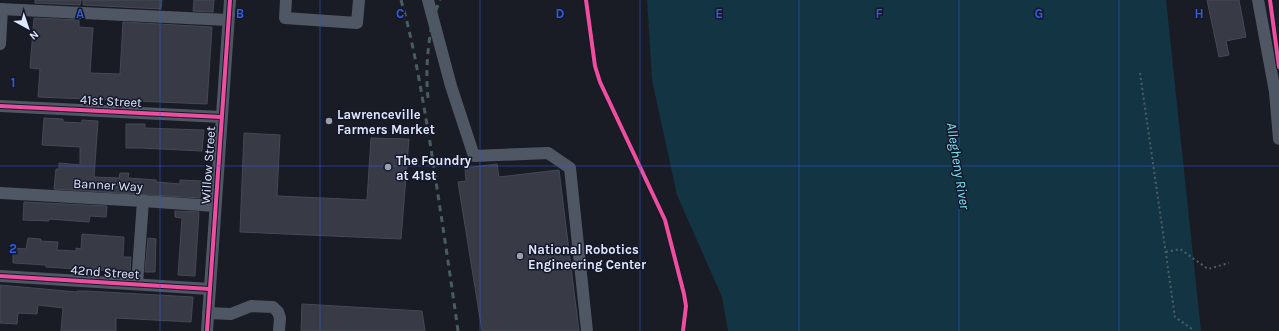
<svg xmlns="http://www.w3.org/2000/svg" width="1279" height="331" font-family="Karla,sans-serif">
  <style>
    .water { fill: #133442 }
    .building { fill: #383b46; stroke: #454956 }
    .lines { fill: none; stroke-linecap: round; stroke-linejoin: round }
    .path { stroke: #4f5f63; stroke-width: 2; stroke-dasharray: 2 3; stroke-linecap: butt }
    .minor { stroke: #4f5664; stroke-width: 12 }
    .rail { stroke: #465d61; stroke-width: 3; stroke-dasharray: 6 5; stroke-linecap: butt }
    .cycleway-casing { stroke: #14182a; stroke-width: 6 }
    .cycleway { stroke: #ef4d9e; stroke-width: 4 }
    .grid { fill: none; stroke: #315ddc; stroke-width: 1; stroke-opacity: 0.55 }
    .poi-dot { fill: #9ba0b0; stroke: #14182a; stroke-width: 1.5 }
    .labels { text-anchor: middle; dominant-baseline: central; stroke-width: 3; stroke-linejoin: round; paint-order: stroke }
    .street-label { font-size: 13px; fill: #e1e7fb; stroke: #14182a }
    .poi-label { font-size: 13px; font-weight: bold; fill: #e1e7fb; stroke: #14182a; text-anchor: start }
    .water-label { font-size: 14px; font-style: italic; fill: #7be1ef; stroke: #14182a }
    .grid-label { font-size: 13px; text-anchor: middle; font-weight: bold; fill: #315ddc; stroke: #14182a; stroke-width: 3; stroke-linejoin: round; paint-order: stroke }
  </style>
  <rect width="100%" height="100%" fill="#191c25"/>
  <path class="water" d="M647 0H1166L1201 331H728L722 297 677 195 652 80Z"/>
  <g class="building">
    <path d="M35 0H81L80 5 35 3Z"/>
    <path d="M83 0H162L161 9 83 5Z"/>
    <path d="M194 0H214L213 12 193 11Z"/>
    <path d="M1207 0H1239L1246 37 1226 41 1229 55 1219 57Z"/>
    <path d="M34 18 79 20V27L93 28 90 73 120 74 123 22 212 27 207 104 38 97 40 69 30 68Z"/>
    <path d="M44 118 63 119V122L82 123V120L98 121 94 177 119 178 120 173H129L128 178 156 180V182L180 184V180L202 181 200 198 54 189 56 169H59V163L80 165V147L42 145Z"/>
    <path d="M126 124H145V128L204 130 202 151 141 148H126Z"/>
    <path d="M244 133 280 135 277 196 367 200 371 138 409 139 401 239 240 232Z"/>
    <path d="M497 164 499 177 559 170 579 331H482L458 182 466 181 465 168Z"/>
    <path d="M24 202 107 206 106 217 90 216 89 222 49 219V221L23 220Z"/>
    <path d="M175 211 199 212 195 276 178 275 182 218 175 217Z"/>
    <path d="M82 234 124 237 123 257H131L130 272 46 267V265L13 263V248L26 249 28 238 41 239 40 241 58 242 57 250 76 251V248L81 249Z"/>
    <path d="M148 238 156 239 155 272H145Z"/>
    <path d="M0 285 77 292V291H87L193 297 191 322 116 318V331H61L63 308 38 305 37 314 18 313 17 324 0 323Z"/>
    <path d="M302 304 422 311 425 331H301Z"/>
  </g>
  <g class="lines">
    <g class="path">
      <path d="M1140 73 1175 317 1192 329V331"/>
      <path d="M1166 252 1180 249 1208 269 1229 263"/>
    </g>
    <g class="minor">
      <path d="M286 0 285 18 357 23 359 0"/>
      <path d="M428 0 451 86 474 156 548 153 570 168 587 331"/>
      <path d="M1258 0 1275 92 1279 139"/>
      <path d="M0 9 228 20"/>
      <path d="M0 44 2 9"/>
      <path d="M0 106 221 117"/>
      <path d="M0 193 143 201 214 206"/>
      <path d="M0 276 210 289"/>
      <path d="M137 284 143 201"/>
      <path d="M208 313 231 314 251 306 273 307 278 312 280 318 279 331"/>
      <path d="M207 331 230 0"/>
    </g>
    <g class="rail">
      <path d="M401 0C414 44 421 91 429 136 439 201 449 266 458 331"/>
      <path d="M428 98C425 69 428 27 440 0"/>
    </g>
    <g class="cycleway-casing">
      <g id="cycleway">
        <path d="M586 0 595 66 600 82 665 220 684 294 686 306 683 331"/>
        <path d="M1270 0 1279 67"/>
        <path d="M0 106 221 117"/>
        <path d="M0 276 210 289"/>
        <path d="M207 331 230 0"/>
      </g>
    </g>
    <use href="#cycleway" class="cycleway"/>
  </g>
  <path class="grid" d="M160 0V331M320 0V331M480 0V331M640 0V331M799 0V331M959 0V331M1119 0V331M0 166H1279"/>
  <g class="poi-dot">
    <circle cx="329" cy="121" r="4"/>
    <circle cx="388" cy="167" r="4"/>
    <circle cx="520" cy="256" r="4"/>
  </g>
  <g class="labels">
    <g class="street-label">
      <text transform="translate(111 101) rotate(3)">41st Street</text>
      <text transform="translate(208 165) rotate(-86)">Willow Street</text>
      <text transform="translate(108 185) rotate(3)">Banner Way</text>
      <text transform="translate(105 272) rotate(4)">42nd Street</text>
    </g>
    <g class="poi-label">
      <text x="337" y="114">Lawrenceville<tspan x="337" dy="15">Farmers Market</tspan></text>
      <text x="396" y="160">The Foundry<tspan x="396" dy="15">at 41st</tspan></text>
      <text x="528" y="249">National Robotics<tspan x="528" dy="15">Engineering Center</tspan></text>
    </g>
    <g class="water-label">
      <text transform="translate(958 166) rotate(81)">Allegheny River</text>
    </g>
  </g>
  <g class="grid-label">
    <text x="80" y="18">A</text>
    <text x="240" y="18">B</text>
    <text x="400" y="18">C</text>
    <text x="560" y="18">D</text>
    <text x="719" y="18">E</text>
    <text x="879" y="18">F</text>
    <text x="1039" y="18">G</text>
    <text x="1199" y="18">H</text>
    <text x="13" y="87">1</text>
    <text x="13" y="253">2</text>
  </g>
  <g transform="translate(28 28) rotate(140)" stroke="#14182a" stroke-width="3" paint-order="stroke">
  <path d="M0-3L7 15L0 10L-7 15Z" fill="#e1e7fb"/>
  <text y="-6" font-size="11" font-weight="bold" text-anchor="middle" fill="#e1e7fb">N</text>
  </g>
</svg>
